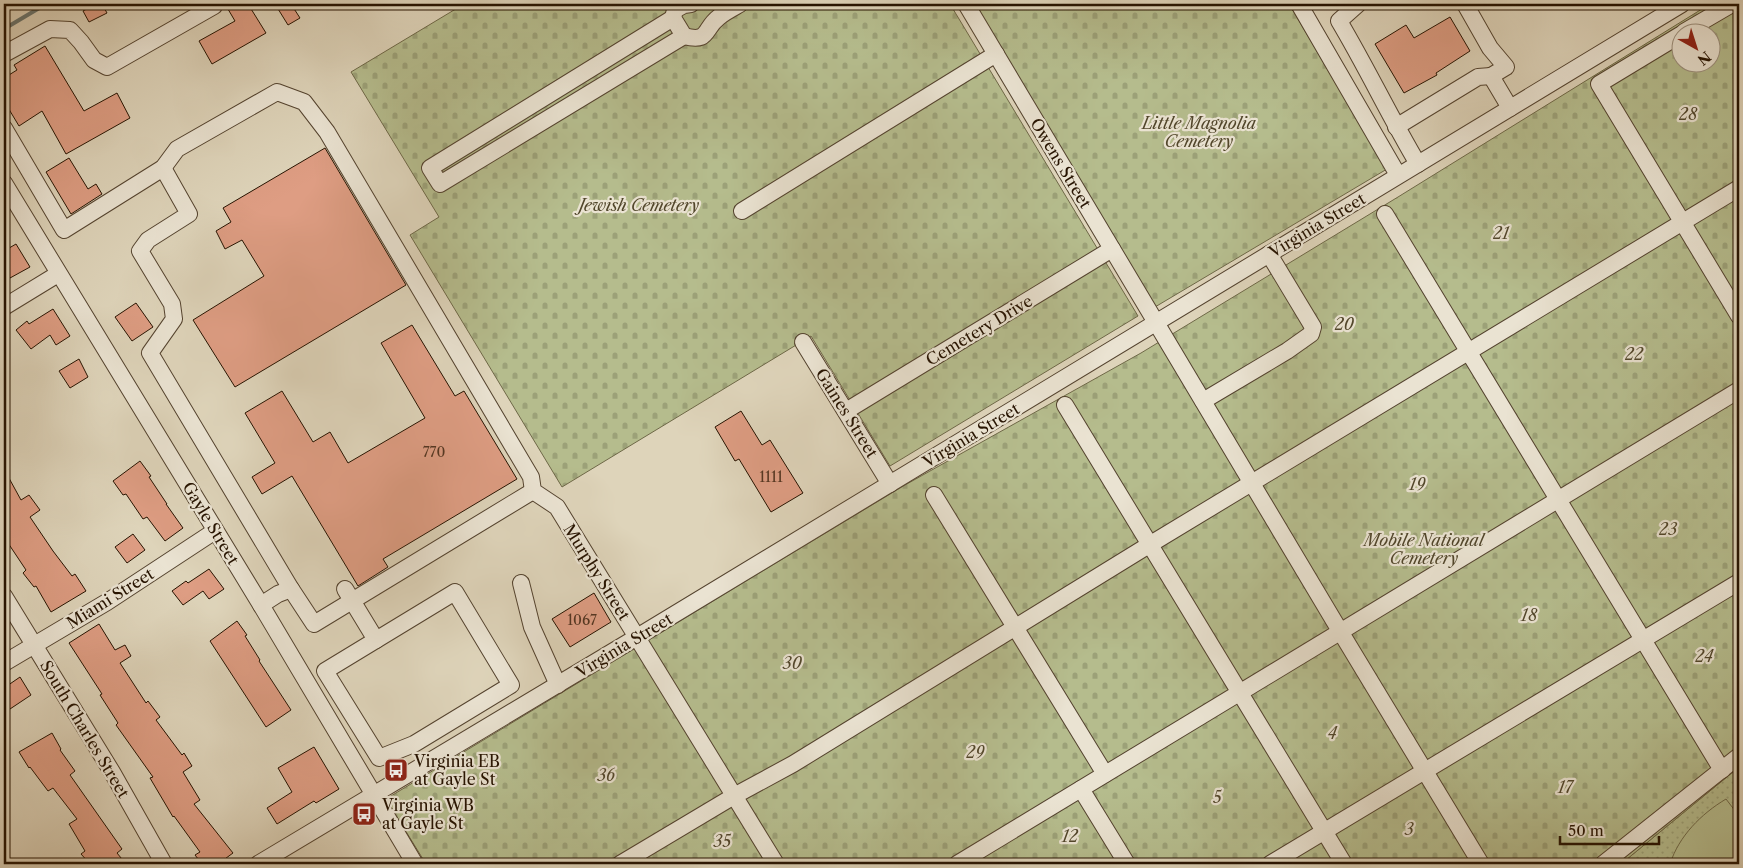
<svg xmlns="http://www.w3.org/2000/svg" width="1743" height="868" font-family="'Libre Caslon Text',serif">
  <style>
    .green { fill: url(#green-dots); stroke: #6e6847 }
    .cemetery { fill: url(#cemetery-stones); stroke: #6e6847; fill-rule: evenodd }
    .pitch { fill: #b5bc8d; stroke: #6e6847 }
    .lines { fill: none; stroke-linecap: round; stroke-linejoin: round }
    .stream { stroke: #69756f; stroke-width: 4 }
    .building { fill: #de9d83; stroke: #261301 }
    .minor-casing { stroke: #54432f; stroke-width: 18 }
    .minor { stroke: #eae3d2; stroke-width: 16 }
    .rail { stroke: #261301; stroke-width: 4; stroke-dasharray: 9 9; stroke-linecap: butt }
    .labels { text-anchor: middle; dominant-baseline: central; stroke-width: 4.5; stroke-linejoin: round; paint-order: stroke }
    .number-label { font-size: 14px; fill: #543622 }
    .park-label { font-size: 16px; font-style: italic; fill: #51462b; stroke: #eae3d2 }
    .street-label { font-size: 16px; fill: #261301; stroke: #eae3d2 }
    .poi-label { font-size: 16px; fill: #261301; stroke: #eae3d2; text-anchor: start }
  </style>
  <defs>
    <pattern id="green-dots" width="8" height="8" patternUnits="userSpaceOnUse" patternTransform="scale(1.25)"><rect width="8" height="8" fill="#b5bc8d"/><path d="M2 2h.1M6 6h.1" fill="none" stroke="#9ca178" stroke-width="1.8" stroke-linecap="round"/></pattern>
    <pattern id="cemetery-stones" width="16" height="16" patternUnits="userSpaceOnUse" patternTransform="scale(1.25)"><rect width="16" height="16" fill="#b5bc8d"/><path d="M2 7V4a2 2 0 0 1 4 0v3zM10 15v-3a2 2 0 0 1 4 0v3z" fill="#9ca178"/></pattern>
  </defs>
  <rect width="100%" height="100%" fill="#ded4ba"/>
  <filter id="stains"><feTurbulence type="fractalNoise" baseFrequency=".004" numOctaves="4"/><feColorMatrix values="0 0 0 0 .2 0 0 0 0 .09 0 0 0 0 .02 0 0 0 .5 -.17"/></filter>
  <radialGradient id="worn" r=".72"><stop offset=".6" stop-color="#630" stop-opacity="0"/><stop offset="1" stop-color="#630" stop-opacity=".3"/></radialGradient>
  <path class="green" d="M1739 767V864H1621Z"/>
  <g class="cemetery">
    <path d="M464 4H950L1138 316 890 466 811 336 562 487 410 235 439 217 351 72Z"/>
    <path d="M975 4H1289L1387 169 1155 307Z"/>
    <path d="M1710 4H1739V767L1621 864H426L386 799 905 485 1141 353 1398 197ZM1680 32H1710V62H1680Z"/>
  </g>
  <path class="pitch" d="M1726 799 1739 816V864H1670C1679 836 1701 814 1726 799Z"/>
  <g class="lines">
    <path class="stream" d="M4 29 46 4"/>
  </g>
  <g class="building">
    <path d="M96 4H102L107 13 89 22 83 11Z"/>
    <path d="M225 4H248L266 33 212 64 199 41 235 21Z"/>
    <path d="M275 4H291L300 18 288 25Z"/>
    <path d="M1450 17 1470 51 1436 73 1437 75 1404 93 1375 44 1406 25 1414 38Z"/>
    <path d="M45 46 84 111 117 93 130 118 66 154 42 111 19 126 4 101V78L17 70 14 65Z"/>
    <path d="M325 148 406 285 235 387 193 320 264 276 242 240 225 249 216 231 231 222 223 208Z"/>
    <path d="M69 158 88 189 96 184 102 194 71 214 46 172Z"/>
    <path d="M16 244 30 267 10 278 4 267V251Z"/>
    <path d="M136 303 153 327 132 341 115 317Z"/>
    <path d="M53 309 70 336 56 345 50 335 31 349 16 330 27 321 29 324Z"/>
    <path d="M412 325 455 396 464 391 517 479 383 559 388 567 358 586 292 476 262 494 252 477 275 463 245 413 282 391 313 442 330 432 348 463 425 418 381 343Z"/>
    <path d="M79 359 88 377 70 388 59 371Z"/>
    <path d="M741 411 762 445 770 440 803 493 771 512 739 459 735 461 715 427Z"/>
    <path d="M140 461 151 476 149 477 167 504H166L183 528 165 541 147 517 143 519 126 494 123 495 113 481Z"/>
    <path d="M4 469 21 500 29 495 40 510 30 517 53 551 72 576 75 574 86 591 51 612 36 586 34 587 23 573 26 570 4 537Z"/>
    <path d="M133 534 145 550 127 563 115 547Z"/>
    <path d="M209 569 224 589 209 599 203 591 183 605 172 591 186 581 188 583Z"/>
    <path d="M594 593 611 622 570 647 552 619Z"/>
    <path d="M237 621 247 635 245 636 260 660 259 661 291 710 266 727 210 641Z"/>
    <path d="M99 624 115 650 125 645 131 656 120 663 146 703 148 701 160 717 156 720 182 755 184 753 192 766 183 772 200 800 194 804 233 853 218 864H202L195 855 200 852 174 816 173 817 150 778 153 777 116 725 118 723 100 695 102 694 69 643Z"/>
    <path d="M20 677 31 695 4 713V688Z"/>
    <path d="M52 733 61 749 60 750 75 771 70 775 122 849 117 853 126 864H90L81 854 85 851 69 824 77 819 53 788 48 791 30 767 29 768 19 752Z"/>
    <path d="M314 747 339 789 316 803 314 801 277 824 267 808 292 792 278 768Z"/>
  </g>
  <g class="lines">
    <g class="minor-casing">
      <g id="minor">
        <path d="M691 4 684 5 675 10 673 18 684 36C710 43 703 29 719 17 725 12 733 8 740 4"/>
        <path d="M966 4 1340 631 1481 864"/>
        <path d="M1299 4 1398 175"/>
        <path d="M1358 4 1339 21C1367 68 1390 117 1418 164"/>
        <path d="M1465 4 1490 48 1506 67 1491 76 1510 108"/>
        <path d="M673 18 430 168 440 184 684 36"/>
        <path d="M1684 32 1732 4"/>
        <path d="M1680 35 1599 84 1739 316"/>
        <path d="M4 54 50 29 70 30 81 42 94 60 107 67 214 6"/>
        <path d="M1396 127 1478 77 1491 76"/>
        <path d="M4 128 64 230 163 168 177 149 277 92 304 102 327 132 531 477 533 491 557 507 776 864"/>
        <path d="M163 168 189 214 148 240 140 251 172 304 174 319 150 353 291 589 314 624 533 491"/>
        <path d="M4 183 261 605 415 864"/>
        <path d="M742 211 996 54"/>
        <path d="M1385 214 1722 770"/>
        <path d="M4 307 58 274"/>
        <path d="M803 342 890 484"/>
        <path d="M1203 401 1287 351 1311 334 1313 327 1269 254"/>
        <path d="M1065 405 1344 864"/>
        <path d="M846 411 1112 249"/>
        <path d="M934 495 1105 774"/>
        <path d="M521 583 532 627 558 685"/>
        <path d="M345 589 376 640"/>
        <path d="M455 592 511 685 414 744 379 758 325 671Z"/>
        <path d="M4 596 112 772 164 864"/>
        <path d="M261 605 278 594 291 589"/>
        <path d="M4 663 107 602 215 531"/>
        <path d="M1081 789 1127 864"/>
        <path d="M258 864 637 637 1682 4"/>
        <path d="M620 864 734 796 793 764 1149 545 1739 188"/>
        <path d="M957 864 1739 390"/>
        <path d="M1270 864 1739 582"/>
        <path d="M1603 864 1739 756"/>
      </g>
    </g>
    <use href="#minor" class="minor"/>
    <path class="rail" d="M4 11 16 4"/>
  </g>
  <defs>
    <g id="bus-square" transform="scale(1.25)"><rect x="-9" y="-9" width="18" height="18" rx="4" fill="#8f2418" stroke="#eae3d2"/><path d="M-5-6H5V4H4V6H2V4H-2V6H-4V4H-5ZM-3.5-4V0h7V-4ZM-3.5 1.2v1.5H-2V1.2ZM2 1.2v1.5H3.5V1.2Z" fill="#fff"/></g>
  </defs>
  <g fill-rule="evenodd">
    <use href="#bus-square" x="396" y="770"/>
    <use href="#bus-square" x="364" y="814"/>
  </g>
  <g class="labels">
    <g class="number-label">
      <text x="434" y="452">770</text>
      <text x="771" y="477">1111</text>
      <text x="582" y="620">1067</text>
    </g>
    <g class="park-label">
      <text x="1688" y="114">28</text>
      <text x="1199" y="123">Little Magnolia<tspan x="1199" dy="18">Cemetery</tspan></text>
      <text x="639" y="205">Jewish Cemetery</text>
      <text x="1501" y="233">21</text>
      <text x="1344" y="324">20</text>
      <text x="1634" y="354">22</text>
      <text x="1417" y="484">19</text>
      <text x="1668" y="529">23</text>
      <text x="1424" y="540">Mobile National<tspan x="1424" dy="18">Cemetery</tspan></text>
      <text x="1529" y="615">18</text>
      <text x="1704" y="656">24</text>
      <text x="792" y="663">30</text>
      <text x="1332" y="733">4</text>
      <text x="975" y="752">29</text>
      <text x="606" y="775">36</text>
      <text x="1565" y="787">17</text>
      <text x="1217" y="797">5</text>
      <text x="1409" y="829">3</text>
      <text x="1070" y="836">12</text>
      <text x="722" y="841">35</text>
    </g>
    <g class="street-label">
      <text transform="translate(1061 163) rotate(59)">Owens Street</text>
      <text transform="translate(1317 225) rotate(-31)">Virginia Street</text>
      <text transform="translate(979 330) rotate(-31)">Cemetery Drive</text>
      <text transform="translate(847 413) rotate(58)">Gaines Street</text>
      <text transform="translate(971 435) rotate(-31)">Virginia Street</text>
      <text transform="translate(211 523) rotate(59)">Gayle Street</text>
      <text transform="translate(597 572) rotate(58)">Murphy Street</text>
      <text transform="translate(110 598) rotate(-32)">Miami Street</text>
      <text transform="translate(624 645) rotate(-31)">Virginia Street</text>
      <text transform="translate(85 729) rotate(59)">South Charles Street</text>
    </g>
    <g class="poi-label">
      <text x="414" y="761">Virginia EB<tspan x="414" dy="18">at Gayle St</tspan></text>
      <text x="382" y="805">Virginia WB<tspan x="382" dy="18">at Gayle St</tspan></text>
    </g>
  </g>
  <rect width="1743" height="868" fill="none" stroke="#ded4ba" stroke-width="20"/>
  <rect x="5" y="5" width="1733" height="858" fill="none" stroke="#261301" stroke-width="2.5"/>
  <rect x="10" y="10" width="1723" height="848" fill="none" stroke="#261301"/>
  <g transform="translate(1696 48) rotate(141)"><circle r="24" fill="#eae3d2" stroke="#9c907e"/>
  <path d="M0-4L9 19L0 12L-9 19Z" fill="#8f2418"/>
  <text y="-8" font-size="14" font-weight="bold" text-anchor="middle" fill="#261301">N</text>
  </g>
  <path d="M1560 836v8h99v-8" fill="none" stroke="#261301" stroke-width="2.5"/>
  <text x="1568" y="836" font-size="15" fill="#261301" stroke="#eae3d2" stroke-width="4" paint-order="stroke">50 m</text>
  <rect width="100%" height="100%" filter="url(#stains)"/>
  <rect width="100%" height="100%" fill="url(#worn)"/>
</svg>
